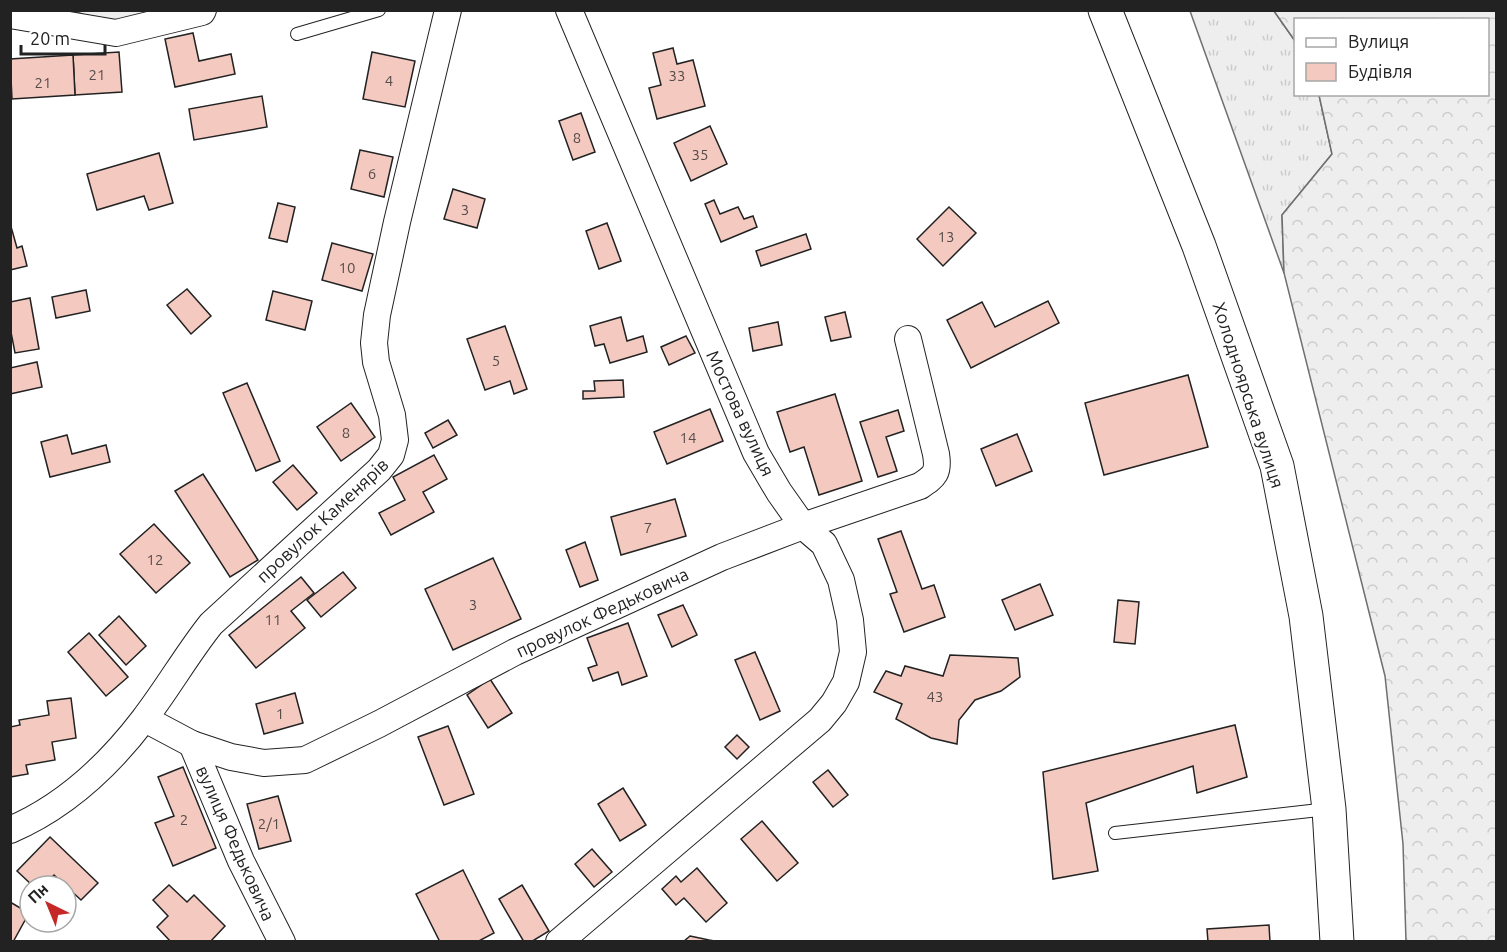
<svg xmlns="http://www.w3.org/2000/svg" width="1507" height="952" font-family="Ubuntu,sans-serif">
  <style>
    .grass { fill: url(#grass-tufts); stroke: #6f6f6f; stroke-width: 1.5 }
    .forest { fill: url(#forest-crowns); stroke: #6f6f6f; stroke-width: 1.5 }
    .building { fill: #f3c9c0; stroke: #222; stroke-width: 1.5 }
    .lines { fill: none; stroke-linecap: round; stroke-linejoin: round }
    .lane-casing { stroke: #222; stroke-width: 14 }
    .street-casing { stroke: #222; stroke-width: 28 }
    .secondary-casing { stroke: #222; stroke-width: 35 }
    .lane { stroke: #fff; stroke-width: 12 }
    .street { stroke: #fff; stroke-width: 26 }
    .secondary { stroke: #fff; stroke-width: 33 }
    .labels { text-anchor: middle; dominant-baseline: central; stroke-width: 4.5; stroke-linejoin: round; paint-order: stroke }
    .number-label { font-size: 15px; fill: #564c4a }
    .street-label { font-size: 18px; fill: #222; stroke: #fff }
  </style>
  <defs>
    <pattern id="grass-tufts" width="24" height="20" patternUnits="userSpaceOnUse" patternTransform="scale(1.5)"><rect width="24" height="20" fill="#eee"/><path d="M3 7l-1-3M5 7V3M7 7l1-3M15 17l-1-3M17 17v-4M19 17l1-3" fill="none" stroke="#ccc"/></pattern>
    <pattern id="forest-crowns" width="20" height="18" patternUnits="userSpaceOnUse" patternTransform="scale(1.5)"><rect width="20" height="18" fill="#eee"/><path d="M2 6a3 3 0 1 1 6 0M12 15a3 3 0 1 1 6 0" fill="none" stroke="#ccc"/></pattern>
  </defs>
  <rect width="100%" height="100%" fill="#fff"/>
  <g class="grass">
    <path d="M74 11H178L115 26Z"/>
    <path d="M1190 11H1274L1295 41 1296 94 1319 95 1332 154 1282 215 1284 273Z"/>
  </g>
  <path class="forest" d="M1274 11H1496V941H1406L1403 844 1385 676 1284 273 1282 215 1332 154 1319 95 1488 94V20H1296L1295 41Z"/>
  <g class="building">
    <path d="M193 33 199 61 231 54 235 74 175 87 165 39Z"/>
    <path d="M673 48 677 64 693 60 705 106 657 119 649 88 661 85 653 53Z"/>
    <path d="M119 52 122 92 75 95 73 55Z"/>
    <path d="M372 52 415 61 405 107 363 99Z"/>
    <path d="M73 55 75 95 12 99 10 59Z"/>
    <path d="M262 96 267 127 194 140 189 109Z"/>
    <path d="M581 113 595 152 573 160 559 121Z"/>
    <path d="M710 126 727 164 691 181 674 143Z"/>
    <path d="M360 150 393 157 384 197 351 189Z"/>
    <path d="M159 153 173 203 149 210 144 196 97 210 87 174Z"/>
    <path d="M453 189 485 199 477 228 444 219Z"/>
    <path d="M714 200 720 214 738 207 744 219 753 216 757 227 721 242 705 204Z"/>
    <path d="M278 203 295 207 287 242 269 238Z"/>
    <path d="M949 207 976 233 943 266 917 239Z"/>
    <path d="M10 223 17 248 22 246 27 266 10 270Z"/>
    <path d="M607 223 621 261 599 269 586 231Z"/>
    <path d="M806 234 811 249 761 266 756 251Z"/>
    <path d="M332 243 373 254 362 291 322 280Z"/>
    <path d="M187 289 211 316 191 334 167 305Z"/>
    <path d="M86 290 90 311 56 318 52 297Z"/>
    <path d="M273 291 312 301 305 330 266 320Z"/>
    <path d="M30 298 39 349 15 353 10 327V302Z"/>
    <path d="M1048 301 1059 323 971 368 947 320 982 302 995 327Z"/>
    <path d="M845 312 851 337 831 341 825 317Z"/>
    <path d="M621 317 627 341 643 336 647 352 610 363 604 344 595 346 590 326Z"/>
    <path d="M778 322 782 345 753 351 749 328Z"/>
    <path d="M505 326 527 389 514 394 510 381 485 390 467 339Z"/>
    <path d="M686 336 695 353 669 365 661 347Z"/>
    <path d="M37 362 42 387 10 394V368Z"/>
    <path d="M1188 375 1208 447 1104 475 1085 403Z"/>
    <path d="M623 380 624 397 583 399V391H595L594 381Z"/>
    <path d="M247 383 280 461 256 471 223 393Z"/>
    <path d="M835 394 862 481 819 495 804 447 790 452 777 412Z"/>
    <path d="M351 403 375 437 341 461 317 427Z"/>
    <path d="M710 409 723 441 667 464 654 432Z"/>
    <path d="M898 410 904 431 886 437 897 471 878 477 860 422Z"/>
    <path d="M448 420 457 435 433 448 425 433Z"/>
    <path d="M1017 434 1032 471 996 486 981 449Z"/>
    <path d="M67 435 72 454 106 445 110 462 50 477 41 442Z"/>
    <path d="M434 455 447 479 423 492 434 512 391 535 379 513 405 500 393 477Z"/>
    <path d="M293 465 317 493 297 510 273 482Z"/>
    <path d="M203 474 258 560 230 577 175 491Z"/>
    <path d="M675 499 686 536 621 555 611 517Z"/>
    <path d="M154 524 190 563 156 593 120 554Z"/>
    <path d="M901 531 922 589 934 585 945 617 904 632 890 594 897 592 878 539Z"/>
    <path d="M585 542 598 580 580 587 566 550Z"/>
    <path d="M493 558 521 619 453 650 425 589Z"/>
    <path d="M343 572 356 588 321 617 307 600Z"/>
    <path d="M301 577 314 593 291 611 305 628 256 668 229 635Z"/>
    <path d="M1040 584 1053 615 1015 630 1002 600Z"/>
    <path d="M1118 600 1139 602 1135 644 1114 642Z"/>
    <path d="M683 605 697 635 672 647 658 615Z"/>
    <path d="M119 616 146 646 126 665 99 635Z"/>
    <path d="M628 623 647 676 622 685 618 672 593 681 588 668 597 665 587 638Z"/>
    <path d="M89 633 128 677 106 696 68 652Z"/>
    <path d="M755 652 780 711 760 720 735 660Z"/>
    <path d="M950 655 1018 658 1020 677 1001 691 975 700 959 720 957 744 931 738 896 719 902 704 874 692 886 671 901 676 905 666 943 676Z"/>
    <path d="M490 679 512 713 488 728 467 695Z"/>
    <path d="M295 693 303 723 264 734 256 704Z"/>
    <path d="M71 698 76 738 52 742 55 760 26 765 28 774 10 777V727L20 725 19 720 49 715 47 701Z"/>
    <path d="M1235 725 1247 777 1197 793 1193 766 1086 803 1098 871 1053 879 1043 772Z"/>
    <path d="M448 726 474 794 444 805 418 737Z"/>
    <path d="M737 735 749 747 737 759 725 747Z"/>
    <path d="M183 767 216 848 173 866 155 823 174 816 158 777Z"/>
    <path d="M828 770 848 795 833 807 813 782Z"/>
    <path d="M623 788 646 825 620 841 598 804Z"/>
    <path d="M278 796 291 841 259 849 247 804Z"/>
    <path d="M762 821 798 863 777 881 741 839Z"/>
    <path d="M50 837 98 883 81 900 54 875 44 886H33L17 871Z"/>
    <path d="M592 849 612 872 594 887 575 864Z"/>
    <path d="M697 868 727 903 706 922 684 898 676 905 662 889 676 876 681 882Z"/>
    <path d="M463 870 494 933 477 942H440L416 894Z"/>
    <path d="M169 885 187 902 194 895 225 926 210 942H171L157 927 168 916 153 900Z"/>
    <path d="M522 885 549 931 531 942H524L499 899Z"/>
    <path d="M10 902 29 913 13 942H10Z"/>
    <path d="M1269 925 1270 942H1208L1207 929Z"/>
    <path d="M690 936 709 940 720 942H683Z"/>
  </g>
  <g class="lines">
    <g class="lane-casing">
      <g id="lane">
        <path d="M297 34 379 10"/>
        <path d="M1115 833 1328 809"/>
      </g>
    </g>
    <g class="street-casing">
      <g id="street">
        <path d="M10 15 116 33 202 12 203 10"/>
        <path d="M145 719 192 744 231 757 264 763 305 760 379 724 515 652 722 557 803 526 920 486C935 476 939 473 936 454L908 339"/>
        <path d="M192 744 241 861 282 942"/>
        <path d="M10 830C64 807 109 765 144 719 168 688 187 654 211 624L379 470 391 455 395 440 392 415 376 362 374 343 377 315 397 222 448 10"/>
        <path d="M559 942 820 720 834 703 846 682 853 652 850 620 841 580 824 544 803 526 779 492 756 453 569 10"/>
      </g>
    </g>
    <g class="secondary-casing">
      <path id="secondary" d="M1105 10 1199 246 1277 466 1306 616 1329 809 1337 942"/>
    </g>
    <use href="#lane" class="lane"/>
    <use href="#street" class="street"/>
    <use href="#secondary" class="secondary"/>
  </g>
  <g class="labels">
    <g class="number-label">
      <text x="97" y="74">21</text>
      <text x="677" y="75">33</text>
      <text x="389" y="80">4</text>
      <text x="43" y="82">21</text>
      <text x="577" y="137">8</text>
      <text x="700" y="154">35</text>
      <text x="372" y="173">6</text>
      <text x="465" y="209">3</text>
      <text x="946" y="236">13</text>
      <text x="347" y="267">10</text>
      <text x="496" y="360">5</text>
      <text x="346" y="432">8</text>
      <text x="688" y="437">14</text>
      <text x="648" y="527">7</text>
      <text x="155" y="559">12</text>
      <text x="473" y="604">3</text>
      <text x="273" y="619">11</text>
      <text x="935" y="696">43</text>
      <text x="280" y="713">1</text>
      <text x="184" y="819">2</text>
      <text x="269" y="823">2/1</text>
    </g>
    <g class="street-label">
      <text transform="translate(1249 395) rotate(72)">Холодноярська вулиця</text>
      <text transform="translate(741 413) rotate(65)">Мостова вулиця</text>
      <text transform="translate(322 520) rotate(-43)">провулок Каменярів</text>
      <text transform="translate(602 612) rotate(-25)">провулок Федьковича</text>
      <text transform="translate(236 843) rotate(66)">вулиця Федьковича</text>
    </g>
  </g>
  <rect width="1507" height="952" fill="none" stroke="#222222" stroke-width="24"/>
  <rect x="1294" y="18" width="195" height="78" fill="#ffffff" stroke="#a7a7a7" stroke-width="1.5"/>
  <rect x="1306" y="38" width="30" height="9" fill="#ffffff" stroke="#a7a7a7" stroke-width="1.5"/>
  <text x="1348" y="48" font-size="18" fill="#222222">Вулиця</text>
  <rect x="1306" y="63" width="30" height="18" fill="#f3c9c0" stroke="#a7a7a7" stroke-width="1.5"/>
  <text x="1348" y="78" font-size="18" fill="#222222">Будівля</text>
  <g transform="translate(48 904) rotate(317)"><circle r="28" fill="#ffffff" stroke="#a7a7a7" stroke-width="1.5"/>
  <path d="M0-4.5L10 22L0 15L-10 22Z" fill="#c62828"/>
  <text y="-9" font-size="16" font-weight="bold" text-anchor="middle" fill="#222222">Пн</text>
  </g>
  <path d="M21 45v9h84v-9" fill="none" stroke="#222222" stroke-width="3"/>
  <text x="30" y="45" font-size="18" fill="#222222" stroke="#ffffff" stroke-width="4.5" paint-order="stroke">20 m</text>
</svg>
